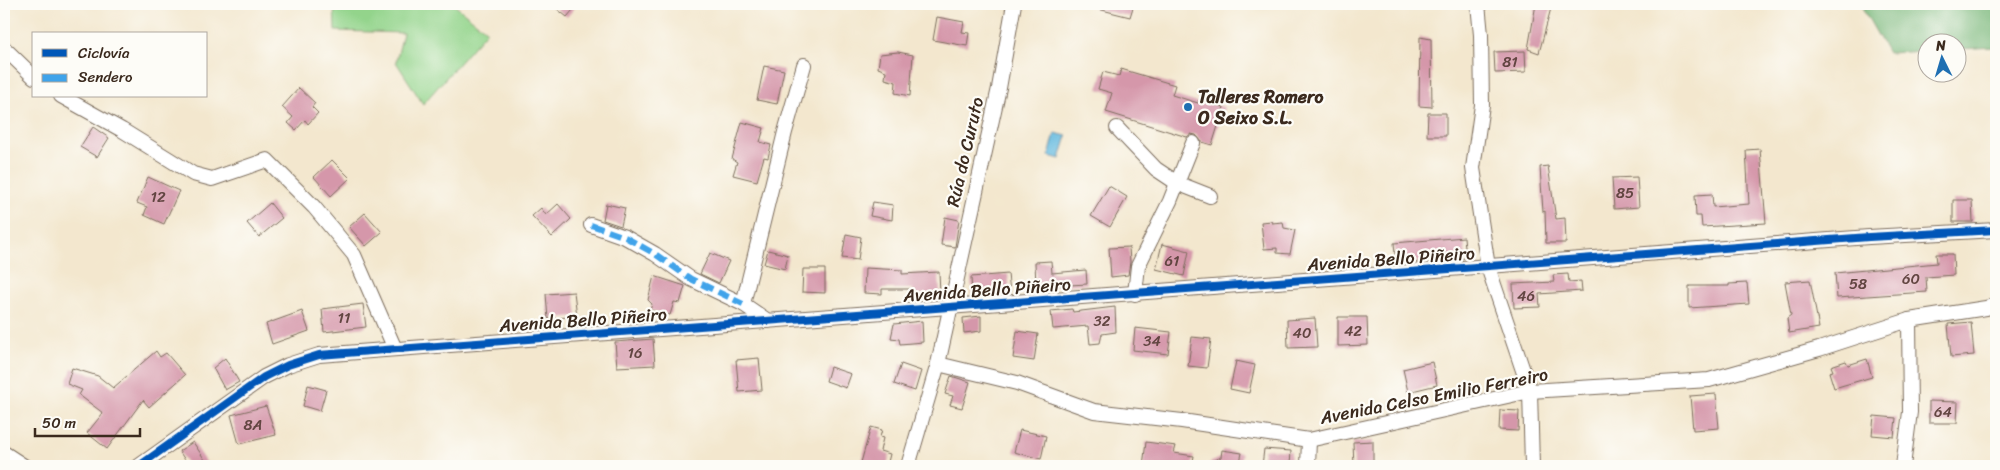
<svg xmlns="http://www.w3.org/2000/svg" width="2000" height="470" font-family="Sriracha,sans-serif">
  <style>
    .green { fill: #93d48b; stroke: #677f54 }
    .forest { fill: #76b677; stroke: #58704a }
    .water { fill: #63b9df; stroke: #4f727e }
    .building { fill: #d597aa }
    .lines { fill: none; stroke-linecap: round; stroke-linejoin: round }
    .minor-casing { stroke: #7b6c5c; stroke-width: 16 }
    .minor { stroke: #fff; stroke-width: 14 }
    .quiet { stroke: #3fa3ea; stroke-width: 6; stroke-dasharray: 12 6; stroke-linecap: butt }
    .cycleway-casing { stroke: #fdfcf7; stroke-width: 11 }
    .cycleway { stroke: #0057b8; stroke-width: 8 }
    .poi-dot { fill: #1f6fb2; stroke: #fdfcf7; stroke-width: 2 }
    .labels { text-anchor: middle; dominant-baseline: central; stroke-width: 4.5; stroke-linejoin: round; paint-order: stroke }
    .number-label { font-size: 15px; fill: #624541 }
    .poi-label { font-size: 18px; font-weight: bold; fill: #3b2a1e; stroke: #fdfcf7; text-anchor: start }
    .street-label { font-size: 18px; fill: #3b2a1e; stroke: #fdfcf7 }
  </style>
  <rect width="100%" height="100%" fill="#fdfcf7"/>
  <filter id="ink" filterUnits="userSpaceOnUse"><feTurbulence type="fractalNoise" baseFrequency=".02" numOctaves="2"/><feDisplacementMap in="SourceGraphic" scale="10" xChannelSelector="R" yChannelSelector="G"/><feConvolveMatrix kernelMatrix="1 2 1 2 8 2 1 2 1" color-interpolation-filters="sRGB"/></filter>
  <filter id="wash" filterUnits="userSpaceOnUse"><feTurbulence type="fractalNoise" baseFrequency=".0096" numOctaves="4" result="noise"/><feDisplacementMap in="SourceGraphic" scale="20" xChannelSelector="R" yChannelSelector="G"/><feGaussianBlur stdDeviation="1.12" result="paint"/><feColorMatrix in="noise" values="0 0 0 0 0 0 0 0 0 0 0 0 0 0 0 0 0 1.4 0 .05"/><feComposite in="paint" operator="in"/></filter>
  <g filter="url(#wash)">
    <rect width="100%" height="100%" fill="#f3e7ce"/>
    <path class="green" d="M334 4H453L487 31 423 104 396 62 403 33 335 31Z"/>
    <path class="forest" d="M1860 4H1996V47L1958 49V42H1928L1927 51 1888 53Z"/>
    <path class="water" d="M1055 133 1067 136 1060 159 1049 156Z"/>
    <g id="blocks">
      <g class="building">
        <path d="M551 4H578L567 17Z"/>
        <path d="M1095 4H1134L1130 17 1094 8Z"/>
        <path d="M1536 4 1551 8 1539 53 1528 49Z"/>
        <path d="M937 17 964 22 962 32 969 33 967 46 933 40Z"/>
        <path d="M1420 37 1431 39 1432 107 1419 106Z"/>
        <path d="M1525 51 1526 72 1495 73 1494 52Z"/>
        <path d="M898 52 913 55 910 96 895 93 896 82 885 79 886 71 878 68 880 54Z"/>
        <path d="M764 66 784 70 777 104 757 100Z"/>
        <path d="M1121 69 1175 85 1172 95 1198 103 1199 100 1224 107 1212 145 1202 142 1196 135 1191 134 1187 137 1106 112 1112 93 1098 89 1103 72 1119 76Z"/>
        <path d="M299 88 315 103 312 107 318 113 308 124 305 120 296 130 288 123 293 117 282 107Z"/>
        <path d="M1428 113H1446V136H1427Z"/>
        <path d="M742 122 764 128 760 142 771 145 768 158 764 157 757 181 733 175 737 162 732 159Z"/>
        <path d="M93 127 109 138 97 157 80 147Z"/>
        <path d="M1760 149 1766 223 1702 227 1701 216H1696L1695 195 1712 194 1713 207 1749 204 1746 150Z"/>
        <path d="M332 160 350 178 331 196 314 177Z"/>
        <path d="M1548 166 1556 219 1565 218 1566 243H1546L1545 211 1543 212 1540 167Z"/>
        <path d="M148 177 179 191 164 224 144 215 147 207 137 203Z"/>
        <path d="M1637 177 1639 207 1614 209 1612 178Z"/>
        <path d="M1109 186 1127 197 1110 227 1091 216Z"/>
        <path d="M1953 200H1972L1973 222H1953Z"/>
        <path d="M873 202 893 205 892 220 870 216Z"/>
        <path d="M270 203 282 218 259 237 247 223Z"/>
        <path d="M558 204 571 219 552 237 532 216 541 208 546 215Z"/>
        <path d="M606 204 625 208 621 226 603 220Z"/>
        <path d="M365 213 382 232 366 246 349 227Z"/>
        <path d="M945 217 959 220 955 247 941 245Z"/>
        <path d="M1272 221V223L1283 222 1284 228 1295 230 1290 254 1277 253V248L1264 249 1261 222Z"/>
        <path d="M846 234 861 237 858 260 842 258Z"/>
        <path d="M1464 237 1466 258 1396 264 1394 243Z"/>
        <path d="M1162 244 1189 251 1184 276 1156 269Z"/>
        <path d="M1129 247 1130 262 1128 275 1111 277 1109 248Z"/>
        <path d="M768 250 788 255 785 269 764 264Z"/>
        <path d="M710 253 729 261 719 283 700 274Z"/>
        <path d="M1936 254H1953L1954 275 1926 277 1927 292 1837 298 1835 273 1937 263Z"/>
        <path d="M1051 261 1052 273 1086 270 1087 284 1036 287 1035 262Z"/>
        <path d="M865 268 902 270V274L939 272 940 293 914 295 913 289H882V294L864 293Z"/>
        <path d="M803 269H825V293L802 292Z"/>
        <path d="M1008 274 1010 293 972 295 971 277Z"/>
        <path d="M1568 274 1569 282 1581 281 1582 291 1539 294 1540 307 1514 308 1513 284 1554 282 1553 275Z"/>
        <path d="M654 276 685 286 680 303 674 302 670 315 650 310 652 304 648 300Z"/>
        <path d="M1810 280 1819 328 1789 333 1787 318 1791 315 1785 282Z"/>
        <path d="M1747 283 1749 304 1689 308V286H1729V284Z"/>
        <path d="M574 292 577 316 548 319 546 294Z"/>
        <path d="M363 304 366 327 324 332 322 309Z"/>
        <path d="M1115 307 1116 332 1102 334 1100 343 1090 344 1088 326 1053 329 1051 311 1072 309 1073 312Z"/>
        <path d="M302 311 309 331 272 344 266 324Z"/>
        <path d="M981 316V331L964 333 963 318Z"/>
        <path d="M1338 317H1367L1368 345 1338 346Z"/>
        <path d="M1315 318 1317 347 1288 348 1287 320Z"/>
        <path d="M922 321 923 342 900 344 899 339 891 338 894 324Z"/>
        <path d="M1971 322 1974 355 1951 357 1948 324Z"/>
        <path d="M1135 328 1171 332 1168 354 1133 350Z"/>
        <path d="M1017 331 1038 334 1034 361 1013 358Z"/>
        <path d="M1192 337 1211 339 1207 368 1188 366Z"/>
        <path d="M653 339 655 365 617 367 615 342Z"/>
        <path d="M156 351 160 357 166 353 185 375 149 407 143 400 107 449 87 433 103 413 79 395 82 390 67 384 72 368 98 376 113 388Z"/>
        <path d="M225 358 239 382 225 390 213 368Z"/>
        <path d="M759 358 762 390 739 392 736 360Z"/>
        <path d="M1867 359 1872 377 1834 388 1829 372 1833 371 1831 366 1846 361 1848 365Z"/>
        <path d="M1236 361 1255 365 1249 393 1230 389Z"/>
        <path d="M1432 362 1437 385 1408 392 1403 369Z"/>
        <path d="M901 364 921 371 915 391 894 384Z"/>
        <path d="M830 367 851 374 846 388 826 381Z"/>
        <path d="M951 376 970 382 962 408 950 405 953 396 945 394Z"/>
        <path d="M308 385 326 390 320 411 303 406Z"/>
        <path d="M1716 394 1719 428 1693 430 1690 396Z"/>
        <path d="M1929 401 1958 402 1957 423H1929Z"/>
        <path d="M266 406 276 435 239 444 231 415Z"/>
        <path d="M1500 410 1519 411 1518 431 1499 430Z"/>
        <path d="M1874 416 1896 418 1894 437 1872 435Z"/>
        <path d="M871 427 882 430 880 437 883 438 880 451 890 454 887 466H860Z"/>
        <path d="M1020 430 1046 436 1041 459 1014 452Z"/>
        <path d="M1373 441V466H1354L1353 442Z"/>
        <path d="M193 442 209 466H189L179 451Z"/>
        <path d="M1146 442 1176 446 1174 453 1194 456 1192 466H1143Z"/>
        <path d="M1264 449 1291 451 1290 466H1262Z"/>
        <path d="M1222 450 1242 453 1239 466H1204L1221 457Z"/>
      </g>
    </g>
  </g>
  <g filter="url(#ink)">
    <use href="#blocks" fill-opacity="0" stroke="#7b6c5c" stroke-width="1"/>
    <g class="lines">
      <g class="minor-casing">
        <g id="minor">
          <path d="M1478 4 1481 35 1482 105 1473 168 1488 267 1530 391 1532 466"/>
          <path d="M4 48 34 77"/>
          <path d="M61 96 122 130 193 174 212 179 267 160 314 207 354 255 395 349"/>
          <path d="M1117 128 1156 169 1177 183 1210 196"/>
          <path d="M591 225 625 237 655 254 691 279 743 304"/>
          <path d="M1135 294 1138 266 1170 201 1193 143"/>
          <path d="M768 321 743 304 785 132 804 65"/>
          <path d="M938 364 1017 383 1094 411 1182 421 1309 440 1530 391 1709 380 1819 349 1909 320 1986 308 1996 305"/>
          <path d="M4 453 24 466"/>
          <path d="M139 466 264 377 288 365 319 355 1869 237 1996 230"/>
          <path d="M908 466 938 364 999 88 1014 4"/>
          <path d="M1308 466 1309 440"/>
          <path d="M1903 466 1910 412 1909 320"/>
        </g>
      </g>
      <use href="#minor" class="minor"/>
      <path class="quiet" d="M591 225 625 237 655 254 691 279 743 304"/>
      <g class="cycleway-casing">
        <path id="cycleway" d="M139 466 264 377 288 365 319 355 1869 237 1996 230"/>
      </g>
      <use href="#cycleway" class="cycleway"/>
    </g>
  </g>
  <circle class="poi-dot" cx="1188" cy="107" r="5"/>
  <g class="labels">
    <g class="number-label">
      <text x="1510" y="62">81</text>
      <text x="1625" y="193">85</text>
      <text x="158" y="197">12</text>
      <text x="1172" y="261">61</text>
      <text x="1911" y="279">60</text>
      <text x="1858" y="284">58</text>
      <text x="1526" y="296">46</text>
      <text x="344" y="318">11</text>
      <text x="1102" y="321">32</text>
      <text x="1353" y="331">42</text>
      <text x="1302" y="333">40</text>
      <text x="1152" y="341">34</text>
      <text x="635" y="353">16</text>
      <text x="1943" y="412">64</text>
      <text x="253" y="425">8A</text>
    </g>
    <g class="poi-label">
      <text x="1198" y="97">Talleres Romero<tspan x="1198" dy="21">O Seixo S.L.</tspan></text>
    </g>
    <g class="street-label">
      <text transform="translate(965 152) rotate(-77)">Rúa do Curuto</text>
      <text transform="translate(1391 259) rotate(-4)">Avenida Bello Piñeiro</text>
      <text transform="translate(987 290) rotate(-4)">Avenida Bello Piñeiro</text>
      <text transform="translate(583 320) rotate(-4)">Avenida Bello Piñeiro</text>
      <text transform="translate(1434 396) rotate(-11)">Avenida Celso Emilio Ferreiro</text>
    </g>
  </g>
  <rect width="2000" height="470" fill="none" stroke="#fdfcf7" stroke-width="20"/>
  <rect x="32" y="32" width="175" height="65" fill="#fdfcf7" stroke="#afa8a0"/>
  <rect x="42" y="49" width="25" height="8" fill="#0057b8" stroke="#afa8a0"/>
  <text x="78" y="58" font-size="15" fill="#3b2a1e">Ciclovía</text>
  <rect x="42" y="74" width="25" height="8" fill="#3fa3ea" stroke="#afa8a0"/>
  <text x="78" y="82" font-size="15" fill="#3b2a1e">Sendero</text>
  <g transform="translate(1942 58) rotate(355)"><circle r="24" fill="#fdfcf7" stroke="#afa8a0"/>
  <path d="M0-4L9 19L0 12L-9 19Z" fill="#1f6fb2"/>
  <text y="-8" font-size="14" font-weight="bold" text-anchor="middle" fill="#3b2a1e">N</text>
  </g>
  <path d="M35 428v8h105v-8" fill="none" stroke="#3b2a1e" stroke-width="2.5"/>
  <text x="42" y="428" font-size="15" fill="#3b2a1e" stroke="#fdfcf7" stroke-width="4" paint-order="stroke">50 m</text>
</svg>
